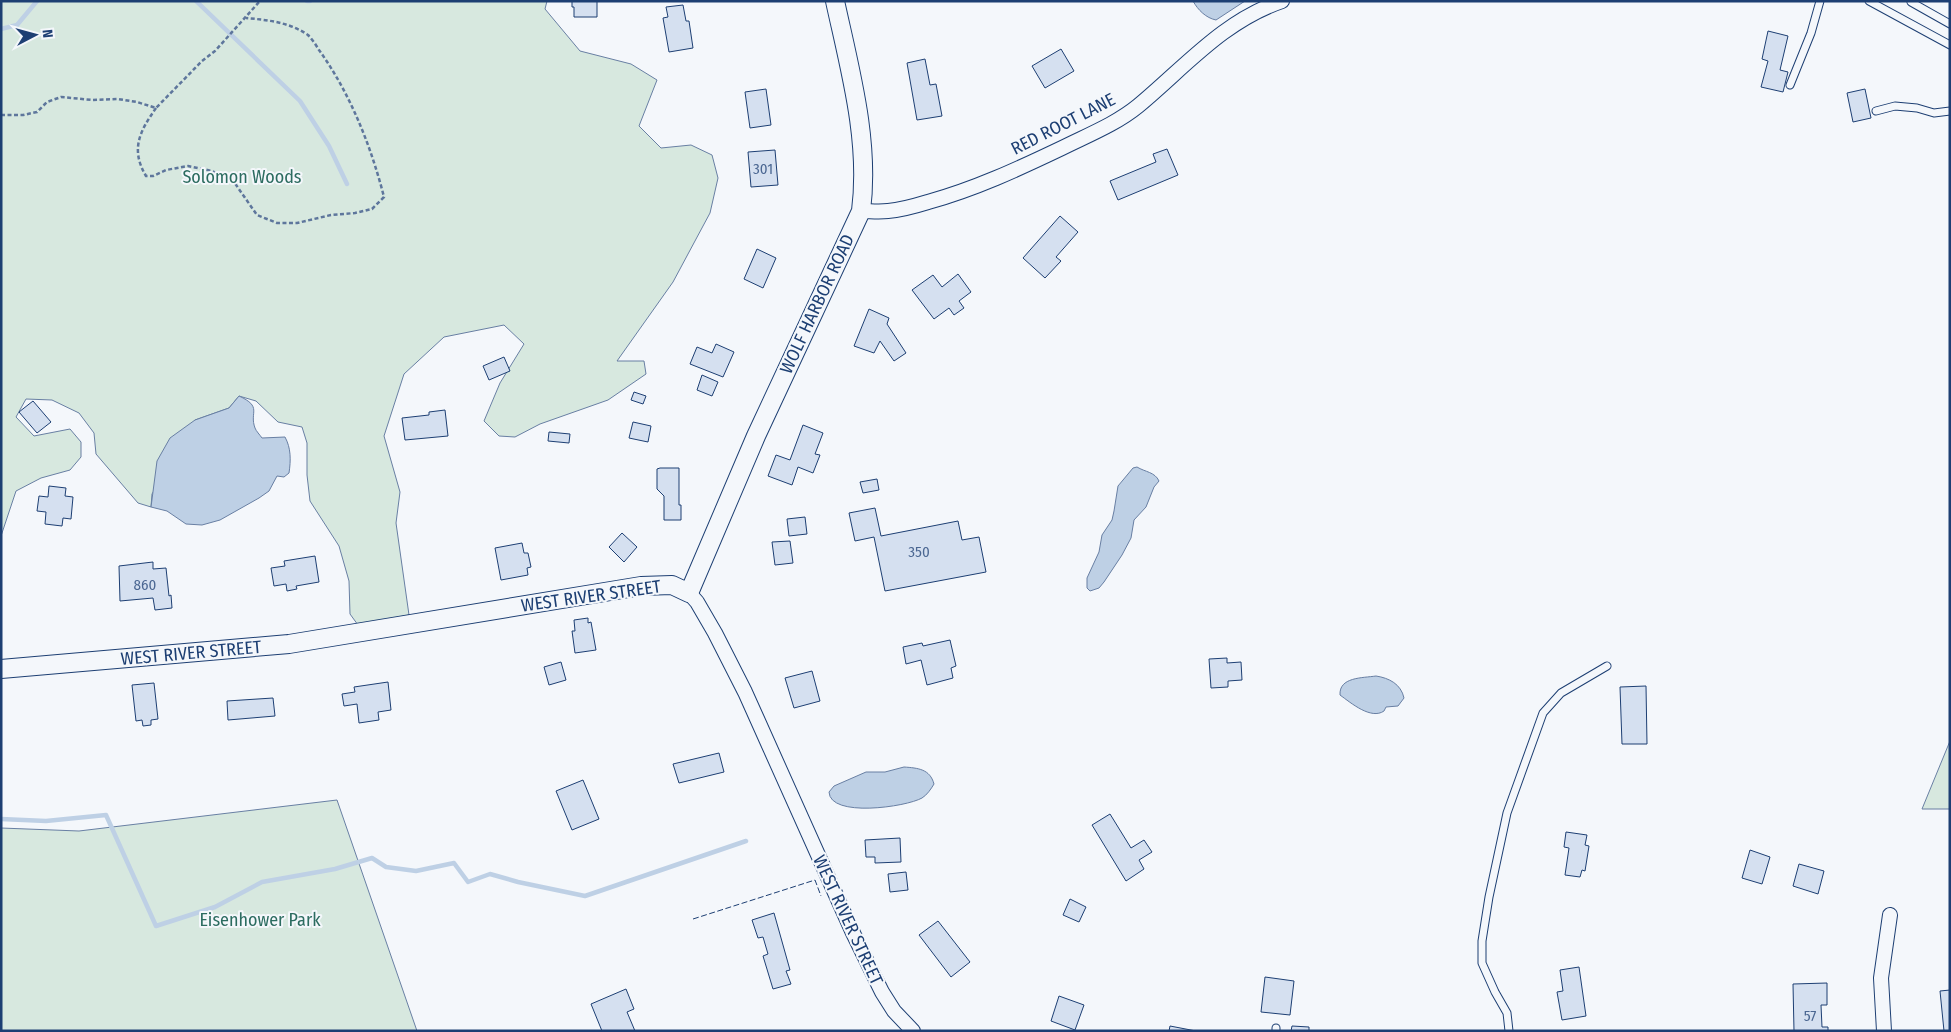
<svg xmlns="http://www.w3.org/2000/svg" width="1951" height="1032" font-family="'Fira Sans Condensed',sans-serif">
  <style>
    .green { fill: #d7e8df; stroke: #687fa3 }
    .water { fill: #bed0e5; stroke: #687fa3 }
    .lines { fill: none; stroke-linecap: round; stroke-linejoin: round }
    .stream { stroke: #bed0e5; stroke-width: 4.5 }
    .building { fill: #d5e0f0; stroke: #1d3f73 }
    .service-casing { stroke: #1d3f73; stroke-width: 9 }
    .minor-casing { stroke: #1d3f73; stroke-width: 16 }
    .tertiary-casing { stroke: #1d3f73; stroke-width: 20 }
    .path { stroke: #5e769c; stroke-width: 2.5; stroke-dasharray: 4 2.5; stroke-linecap: butt }
    .service { stroke: #f4f7fb; stroke-width: 7 }
    .minor { stroke: #f4f7fb; stroke-width: 14 }
    .tertiary { stroke: #f4f7fb; stroke-width: 18 }
    .fence { stroke: #1d3f73; stroke-width: 1; stroke-dasharray: 6 2.5; stroke-linecap: butt }
    .labels { text-anchor: middle; dominant-baseline: central; stroke-width: 4; stroke-linejoin: round; paint-order: stroke }
    .number-label { font-size: 15px; fill: #4b6792 }
    .street-label { font-size: 18px; fill: #1d3f73; stroke: #f4f7fb }
    .park-label { font-size: 18px; fill: #2c6c60; stroke: #f4f7fb }
  </style>
  <rect width="100%" height="100%" fill="#f4f7fb"/>
  <g class="green">
    <path d="M1 1H547L545 9 580 51 631 64 657 80 639 126 661 148 691 145 712 155 718 178 710 213 673 282 617 361H644L646 374 608 400 540 424 515 437 499 436 484 421 500 383 524 344 504 325 444 337 404 374 384 436 400 492 396 523 409 615 358 625 350 614 349 581 339 546 310 501 307 475V443L302 427 278 422 256 401 239 396 229 408 195 420 152 494 151 507 138 503 96 454 94 433 79 413 52 400 26 399 16 417 34 436 70 429 81 442V457L70 470 41 478 16 491 1 536Z"/>
    <path d="M1950 741V809H1922Z"/>
    <path d="M337 800 417 1031H1V828L79 831Z"/>
  </g>
  <g class="water">
    <path d="M1193 1H1245L1216 20C1206 18 1198 10 1193 1Z"/>
    <path d="M239 396C263 407 249 412 255 428 256 431 260 435 262 438L285 437C291 448 291 460 289 473L284 477 277 476 269 491 259 498 220 520 202 525 186 524 167 511 151 507 157 461 170 438 195 420 229 408Z"/>
    <path d="M1137 467C1145 472 1155 472 1159 481L1154 487 1146 507 1134 520 1131 538 1122 555 1104 582 1099 588 1090 591 1087 588V578L1099 552 1102 535 1112 520 1114 511 1118 486 1133 468Z"/>
    <path d="M1376 676C1389 678 1401 684 1404 698L1398 706 1386 707 1384 711C1371 720 1351 703 1340 695 1339 677 1362 678 1376 676Z"/>
    <path d="M904 767C918 768 930 769 934 784 931 789 927 795 922 798 906 807 830 818 829 792L834 786 866 772H885Z"/>
  </g>
  <g class="lines">
    <g class="stream">
      <path d="M196 1 300 101 329 146 347 184"/>
      <path d="M307 1H310"/>
      <path d="M1 29 17 25 37 1"/>
      <path d="M1 819 46 821 106 815 156 926 215 907 262 882 335 869 372 858 386 867 416 871 454 863 468 882 490 874 518 882 585 896 746 841"/>
    </g>
  </g>
  <g class="building">
    <path d="M572 1H597V17H574V7H572Z"/>
    <path d="M683 5 686 21H689L693 48 669 52 663 18 668 17 666 7Z"/>
    <path d="M1768 31 1788 36 1780 70 1788 72 1783 92 1761 87 1768 61 1762 59Z"/>
    <path d="M1061 49 1074 71 1045 88 1032 66Z"/>
    <path d="M925 59 930 85 936 84 942 116 917 120 907 63Z"/>
    <path d="M766 89 771 125 750 128 745 92Z"/>
    <path d="M1865 89 1871 118 1853 122 1847 93Z"/>
    <path d="M1167 149 1178 175 1118 200 1110 181 1156 162 1153 154Z"/>
    <path d="M775 150 778 185 751 187 748 152Z"/>
    <path d="M1060 216 1078 232 1056 257 1061 261 1045 278 1023 258Z"/>
    <path d="M757 249 776 258 763 288 744 279Z"/>
    <path d="M958 274 971 292 959 301 964 308 954 315 949 308 934 319 912 290 933 275 942 287Z"/>
    <path d="M869 309 889 318 887 324 906 353 894 361 880 341 874 353 854 346Z"/>
    <path d="M716 344 734 352 723 377 690 364 697 347 712 353Z"/>
    <path d="M504 357 510 371 489 380 483 366Z"/>
    <path d="M702 375 718 382 712 396 697 390Z"/>
    <path d="M634 392 646 396 643 404 631 400Z"/>
    <path d="M33 401 51 422 37 433 19 412Z"/>
    <path d="M445 410 448 436 405 440 402 418 429 415V412Z"/>
    <path d="M633 422 651 426 648 442 629 438Z"/>
    <path d="M803 425 823 433 815 454 820 455 813 473 798 467 792 485 768 476 776 455 790 460Z"/>
    <path d="M549 432 570 434 569 443 548 441Z"/>
    <path d="M660 468H679V505H681V520H664V496L657 489V469Z"/>
    <path d="M877 479 879 490 863 493 860 482Z"/>
    <path d="M49 486 66 488 65 496 73 497 71 519 63 518 62 526 45 524 46 512 37 511 39 496 48 497Z"/>
    <path d="M875 508 881 536 958 521 962 540 979 537 986 572 885 591 874 537 855 541 849 513Z"/>
    <path d="M805 517 807 534 789 536 787 519Z"/>
    <path d="M622 533 637 547 624 562 609 547Z"/>
    <path d="M790 541 793 563 775 565 772 542Z"/>
    <path d="M522 543 524 553H528L531 567 527 568 528 575 501 580 495 548Z"/>
    <path d="M315 556 319 582 296 586 297 589 287 591 286 584 274 586 271 568 285 566 284 561Z"/>
    <path d="M153 562V569L166 568 169 596 171 595 172 608 155 610 153 598 120 601 119 566Z"/>
    <path d="M588 618V623L591 622 596 650 575 653 572 631H575L574 620Z"/>
    <path d="M950 640 956 666 951 668 953 678 927 685 921 660 906 664 903 647 922 643 923 646Z"/>
    <path d="M1227 658V663L1241 662 1242 680 1228 681V687L1211 688 1209 659Z"/>
    <path d="M561 662 566 680 549 685 544 667Z"/>
    <path d="M812 671 820 701 794 708 785 678Z"/>
    <path d="M388 682 391 710 378 712 379 720 359 723 357 704 344 706 342 694 355 692 354 687Z"/>
    <path d="M154 683 158 719 151 720V725L143 726 142 720 136 721 132 685Z"/>
    <path d="M1646 686 1647 744H1622L1620 687Z"/>
    <path d="M273 698 275 716 228 720 227 701Z"/>
    <path d="M719 753 724 772 679 783 673 764Z"/>
    <path d="M583 780 599 819 572 830 556 791Z"/>
    <path d="M1110 814 1131 848 1144 840 1152 852 1139 860 1144 869 1126 881 1092 825Z"/>
    <path d="M1566 832 1587 835 1585 845 1589 846 1585 871 1582 870 1580 877 1565 875 1569 848 1564 847Z"/>
    <path d="M900 838 901 862 875 863V857H866L865 840Z"/>
    <path d="M1750 850 1770 857 1762 884 1742 878Z"/>
    <path d="M1799 864 1824 871 1818 894 1793 886Z"/>
    <path d="M906 872 908 890 890 892 888 874Z"/>
    <path d="M1070 899 1086 907 1079 922 1063 915Z"/>
    <path d="M774 913 790 970 786 971 791 984 773 989 763 956 768 954 763 937 758 938 752 920Z"/>
    <path d="M938 921 970 962 951 977 919 935Z"/>
    <path d="M1579 967 1586 1016 1562 1020 1557 992 1563 991 1560 970Z"/>
    <path d="M1265 977 1294 981 1290 1015 1261 1012Z"/>
    <path d="M1827 983V1005H1821L1822 1027H1828V1031H1794L1793 984Z"/>
    <path d="M626 989 634 1009 627 1012 635 1031H602L591 1004Z"/>
    <path d="M1950 990V1031H1944L1940 991Z"/>
    <path d="M1059 996 1084 1005 1075 1030 1051 1021Z"/>
    <path d="M1170 1026 1196 1031H1169Z"/>
    <path d="M1292 1026 1309 1027V1031H1291Z"/>
  </g>
  <g class="lines">
    <g class="service-casing">
      <g id="service">
        <path d="M1869 1 1950 45"/>
        <path d="M1911 2 1950 24"/>
        <path d="M1790 85 1811 33 1820 1"/>
        <path d="M1876 111 1895 106 1917 108 1934 113 1950 111"/>
        <path d="M1276 1031V1028"/>
        <path d="M1509 1031 1507 1013 1495 992 1482 963V941L1489 897 1507 813 1543 713 1561 693 1607 666"/>
      </g>
    </g>
    <g class="minor-casing">
      <g id="minor">
        <path d="M861 211C870 211 879 212 888 211 901 210 915 206 928 202 975 189 1018 169 1062 148 1088 135 1116 124 1138 106 1185 67 1223 21 1282 1"/>
        <path d="M689 593 697 602 715 633 745 692 853 933 882 992 894 1011 913 1031"/>
        <path d="M1884 1031 1881 978 1890 915"/>
      </g>
    </g>
    <g class="tertiary-casing">
      <path id="tertiary" d="M1 669 289 644 641 586 672 585 689 593 756 436 861 211C870 141 850 70 835 1"/>
    </g>
    <g class="path">
      <path d="M156 108C140 131 130 149 146 176H153L166 170 188 166 212 171 234 182 257 215 277 223H297L331 215 355 213 372 209 384 197C371 146 350 93 319 50 316 45 312 39 308 35 289 22 267 20 246 18"/>
      <path d="M1 115H23L37 112 47 102 61 97 92 100 118 99 137 102 156 108 202 61 215 51 260 1"/>
    </g>
    <use href="#service" class="service"/>
    <use href="#minor" class="minor"/>
    <use href="#tertiary" class="tertiary"/>
    <path class="fence" d="M693 919 815 880 821 896"/>
  </g>
  <g class="labels">
    <g class="number-label">
      <text x="763" y="169">301</text>
      <text x="919" y="552">350</text>
      <text x="145" y="585">860</text>
      <text x="1810" y="1016">57</text>
    </g>
    <g class="street-label">
      <text transform="translate(1063 124) rotate(-27)">RED ROOT LANE</text>
      <text transform="translate(817 304) rotate(-65)">WOLF HARBOR ROAD</text>
      <text transform="translate(591 596) rotate(-8)">WEST RIVER STREET</text>
      <text transform="translate(191 653) rotate(-5)">WEST RIVER STREET</text>
      <text transform="translate(848 920) rotate(65)">WEST RIVER STREET</text>
    </g>
    <g class="park-label">
      <text x="242" y="177">Solomon Woods</text>
      <text x="260" y="920">Eisenhower Park</text>
    </g>
  </g>
  <rect width="1951" height="1032" fill="none" stroke="#1d3f73" stroke-width="5"/>
  <g transform="translate(35 35) rotate(84)" stroke="#f4f7fb" stroke-width="4" paint-order="stroke">
  <path d="M0-4L9 19L0 12L-9 19Z" fill="#1d3f73"/>
  <text y="-8" font-size="14" font-weight="bold" text-anchor="middle" fill="#1d3f73">N</text>
  </g>
</svg>
